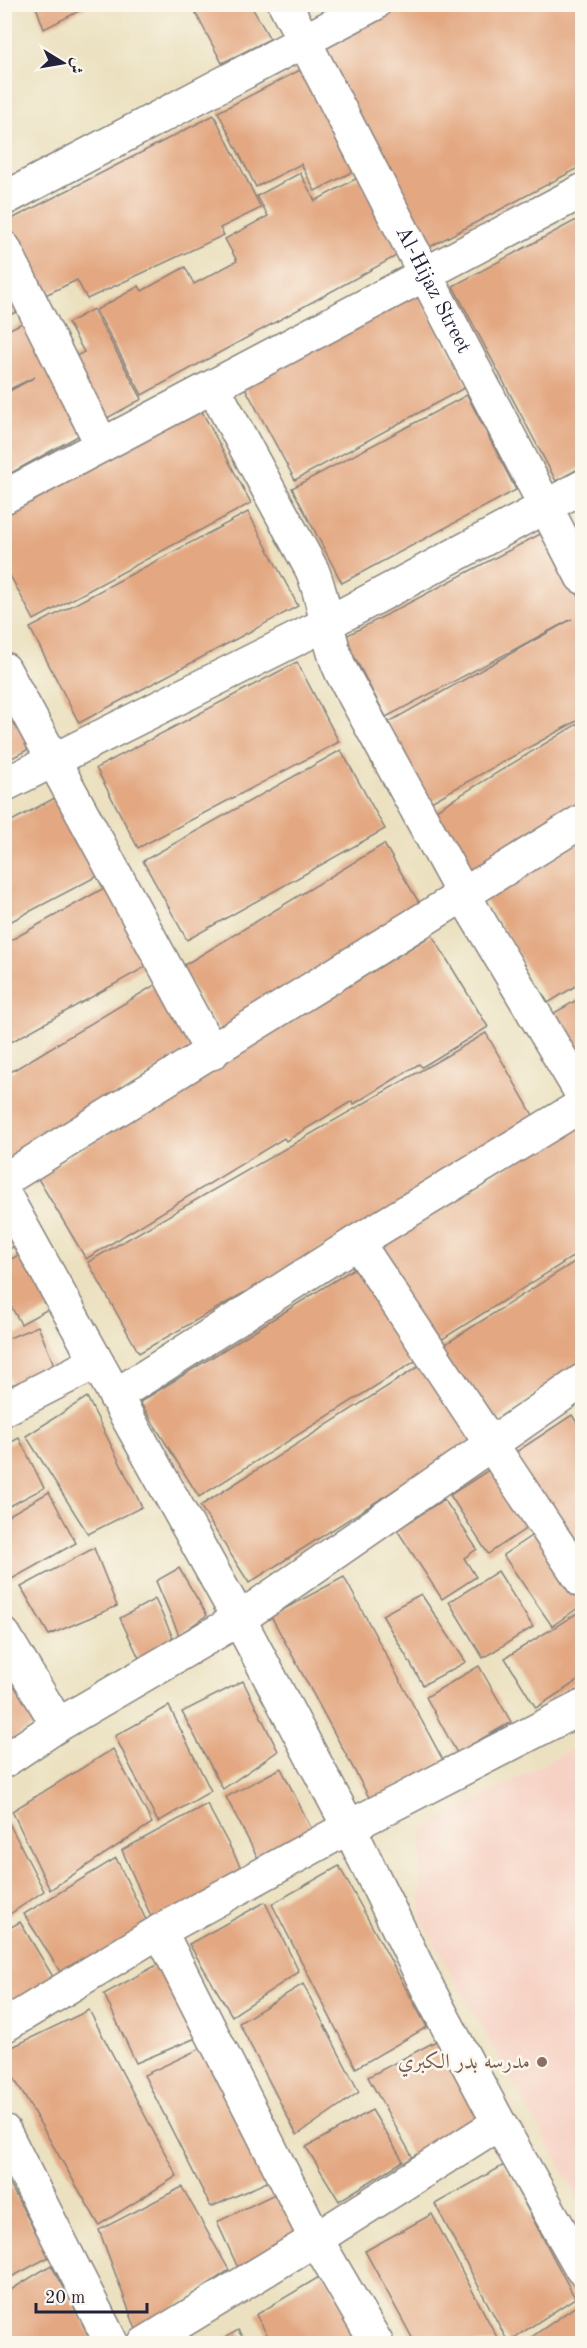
<svg xmlns="http://www.w3.org/2000/svg" width="587" height="2348" font-family="'Old Standard TT',Amiri,serif">
  <style>
    .built { fill: #f6d2c4 }
    .building { fill: #e3a882 }
    .lines { fill: none; stroke-linecap: round; stroke-linejoin: round }
    .minor-casing { stroke: #86827e; stroke-width: 36 }
    .secondary-casing { stroke: #86827e; stroke-width: 36 }
    .minor { stroke: #fff; stroke-width: 33 }
    .secondary { stroke: #fff; stroke-width: 33 }
    .education-dot { fill: #8d6e63; stroke: #fbf7ec; stroke-width: 2 }
    .labels { text-anchor: middle; dominant-baseline: central; stroke-width: 5; stroke-linejoin: round; paint-order: stroke }
    .street-label { font-size: 21px; fill: #22223b; stroke: #fbf7ec }
    .education-label { font-size: 21px; fill: #785e54; stroke: #fbf7ec; text-anchor: end }
  </style>
  <rect width="100%" height="100%" fill="#fbf7ec"/>
  <filter id="ink" filterUnits="userSpaceOnUse"><feTurbulence type="fractalNoise" baseFrequency=".0167" numOctaves="2"/><feDisplacementMap in="SourceGraphic" scale="12" xChannelSelector="R" yChannelSelector="G"/><feConvolveMatrix kernelMatrix="1 2 1 2 8 2 1 2 1" color-interpolation-filters="sRGB"/></filter>
  <filter id="wash" filterUnits="userSpaceOnUse"><feTurbulence type="fractalNoise" baseFrequency=".008" numOctaves="4" result="noise"/><feDisplacementMap in="SourceGraphic" scale="24" xChannelSelector="R" yChannelSelector="G"/><feGaussianBlur stdDeviation="1.35" result="paint"/><feColorMatrix in="noise" values="0 0 0 0 0 0 0 0 0 0 0 0 0 0 0 0 0 1.4 0 .05"/><feComposite in="paint" operator="in"/></filter>
  <g filter="url(#wash)">
    <rect width="100%" height="100%" fill="#ebe1c0"/>
    <path class="built" d="M582 1744V2205L421 1919 422 1829Z"/>
    <g id="blocks">
      <g class="building">
        <path d="M35 4H86L87 7 44 29Z"/>
        <path d="M191 4H250L270 39 222 63Z"/>
        <path d="M394 4H582V166L422 251 315 46Z"/>
        <path d="M308 66 360 168 315 191 301 164 256 187 218 112Z"/>
        <path d="M214 115 261 208 220 228 224 235 87 299 77 280 37 299 4 239V223Z"/>
        <path d="M300 173 315 201 359 177 400 254 142 395 96 310 139 286 142 291 185 267 194 284 237 261 225 239 268 216 257 196Z"/>
        <path d="M582 217V467L556 481 453 286Z"/>
        <path d="M4 271 23 309 4 318Z"/>
        <path d="M416 289 468 386 295 480 242 382Z"/>
        <path d="M93 309 142 399 100 422 67 361 84 352 68 323Z"/>
        <path d="M36 316 87 431 4 477V394L35 377 4 392V332Z"/>
        <path d="M467 395 516 490 342 583 292 488Z"/>
        <path d="M199 406 251 503 34 620 4 564V511Z"/>
        <path d="M248 512 298 606 79 723 30 628Z"/>
        <path d="M546 531 582 603V718L431 802 387 723 572 619 386 717 344 637Z"/>
        <path d="M297 662 339 742 138 848 96 768Z"/>
        <path d="M4 687 35 746 4 762Z"/>
        <path d="M582 721V809L470 877 431 813Z"/>
        <path d="M341 750 385 829 187 940 143 861Z"/>
        <path d="M66 792 107 871 4 925V825Z"/>
        <path d="M582 840V982L548 1003 485 899Z"/>
        <path d="M384 844 423 909 220 1031 181 967Z"/>
        <path d="M113 883 156 961 4 1046V944Z"/>
        <path d="M432 935 488 1027 422 1067 419 1064 354 1104 352 1101 286 1141 284 1138 86 1259 37 1177Z"/>
        <path d="M163 980 200 1043 4 1162V1076Z"/>
        <path d="M582 997V1074L549 1016Z"/>
        <path d="M486 1033 538 1124 139 1353 88 1262Z"/>
        <path d="M582 1121V1251L433 1345 374 1250Z"/>
        <path d="M4 1224 17 1245 4 1252Z"/>
        <path d="M22 1253 52 1307 21 1324 4 1294V1263Z"/>
        <path d="M582 1257V1364L484 1427 436 1350Z"/>
        <path d="M366 1261 425 1355 199 1497 140 1402Z"/>
        <path d="M38 1326 55 1367 12 1385 4 1367V1340Z"/>
        <path d="M427 1361 476 1438 249 1583 200 1506Z"/>
        <path d="M87 1397 142 1507 88 1534 26 1436Z"/>
        <path d="M572 1415 582 1431V1537L563 1550 504 1460Z"/>
        <path d="M19 1438 44 1488 4 1509V1446Z"/>
        <path d="M498 1464 536 1522 488 1554 450 1495Z"/>
        <path d="M49 1492 76 1543 12 1579 4 1567V1518Z"/>
        <path d="M444 1499 477 1549 464 1558 476 1577 442 1599 397 1530Z"/>
        <path d="M540 1530 582 1592V1605L552 1626 503 1555Z"/>
        <path d="M94 1548 117 1606 49 1635 21 1587Z"/>
        <path d="M179 1568 207 1615 179 1635 156 1581Z"/>
        <path d="M498 1571 533 1627 483 1658 449 1602Z"/>
        <path d="M344 1577 444 1762 371 1801 271 1616Z"/>
        <path d="M421 1594 466 1662 423 1685 382 1615Z"/>
        <path d="M155 1599 175 1642 140 1660 120 1618Z"/>
        <path d="M582 1610V1678L536 1708 505 1658Z"/>
        <path d="M5 1655 42 1721 5 1744Z"/>
        <path d="M479 1666 511 1722 457 1753 426 1697Z"/>
        <path d="M243 1681 278 1751 223 1789 182 1712Z"/>
        <path d="M169 1706 211 1791 158 1822 115 1736Z"/>
        <path d="M113 1749 152 1823 50 1890 12 1811Z"/>
        <path d="M281 1768 313 1832 261 1864 226 1797Z"/>
        <path d="M207 1804 246 1877 153 1921 122 1850Z"/>
        <path d="M9 1823 44 1891 4 1918V1825Z"/>
        <path d="M116 1858 148 1924 64 1978 24 1914Z"/>
        <path d="M339 1866 427 2027 356 2068 272 1904Z"/>
        <path d="M265 1902 299 1972 232 2016 189 1944Z"/>
        <path d="M20 1922 55 1980 4 2014V1931Z"/>
        <path d="M164 1961 203 2035 136 2063 104 1994Z"/>
        <path d="M303 1984 359 2092 297 2135 239 2023Z"/>
        <path d="M89 2010 177 2176 99 2225 4 2061V2051Z"/>
        <path d="M438 2040 482 2120 413 2158 368 2077Z"/>
        <path d="M208 2045 274 2179 211 2207 144 2075Z"/>
        <path d="M372 2110 403 2161 339 2201 306 2147Z"/>
        <path d="M504 2165 575 2298 508 2342 435 2204Z"/>
        <path d="M4 2174 49 2257 4 2281Z"/>
        <path d="M182 2187 229 2270 137 2332 99 2230Z"/>
        <path d="M283 2190 304 2236 239 2270 217 2222Z"/>
        <path d="M432 2214 500 2343H415L365 2251Z"/>
        <path d="M51 2265 96 2343H4V2294Z"/>
        <path d="M324 2274 367 2343H272L256 2315Z"/>
        <path d="M579 2304 582 2311V2343H523Z"/>
        <path d="M238 2330 246 2343H217Z"/>
      </g>
    </g>
  </g>
  <g filter="url(#ink)">
    <use href="#blocks" fill-opacity="0" stroke="#86827e" stroke-width="1.5"/>
    <g class="lines">
      <g class="minor-casing">
        <g id="minor">
          <path d="M4 199 374 4"/>
          <path d="M4 248 102 445"/>
          <path d="M213 387 312 570C326 603 326 638 341 671L463 894 582 1094"/>
          <path d="M4 497 582 191"/>
          <path d="M4 669 212 1053"/>
          <path d="M4 785 326 624 582 487"/>
          <path d="M4 1180 582 821"/>
          <path d="M4 1194 239 1619 349 1827 430 1993 499 2123 582 2269"/>
          <path d="M357 1242 582 1581"/>
          <path d="M115 1396 357 1242 582 1105"/>
          <path d="M4 1409 96 1362"/>
          <path d="M4 1635 58 1725"/>
          <path d="M4 1761 58 1725 239 1619 582 1381"/>
          <path d="M160 1931 316 2239 377 2344"/>
          <path d="M4 2026 160 1931 349 1827 582 1707"/>
          <path d="M4 2131 112 2344"/>
          <path d="M144 2344 316 2239 499 2123"/>
        </g>
      </g>
      <g class="secondary-casing">
        <g id="secondary">
          <path id="s1" d="M285 4 582 577"/>
        </g>
      </g>
      <use href="#minor" class="minor"/>
      <use href="#secondary" class="secondary"/>
    </g>
  </g>
  <circle class="education-dot" cx="542" cy="2062" r="6"/>
  <g class="labels">
    <g class="street-label">
      <text stroke="none"><textPath href="#s1" startOffset="322">Al-Hijaz Street</textPath></text>
    </g>
    <g class="education-label">
      <text x="530" y="2062">مدرسه بدر الكبري</text>
    </g>
  </g>
  <rect width="587" height="2348" fill="none" stroke="#fbf7ec" stroke-width="24"/>
  <g transform="translate(63 63) rotate(101)" stroke="#fbf7ec" stroke-width="4.5" paint-order="stroke">
  <path d="M0-4.5L10 22L0 15L-10 22Z" fill="#22223b"/>
  <text y="-9" font-size="16" font-weight="bold" text-anchor="middle" fill="#22223b">ش</text>
  </g>
  <path d="M36 2303v9h111v-9" fill="none" stroke="#22223b" stroke-width="3"/>
  <text x="45" y="2303" font-size="18" fill="#22223b" stroke="#fbf7ec" stroke-width="4.5" paint-order="stroke">20 m</text>
</svg>
